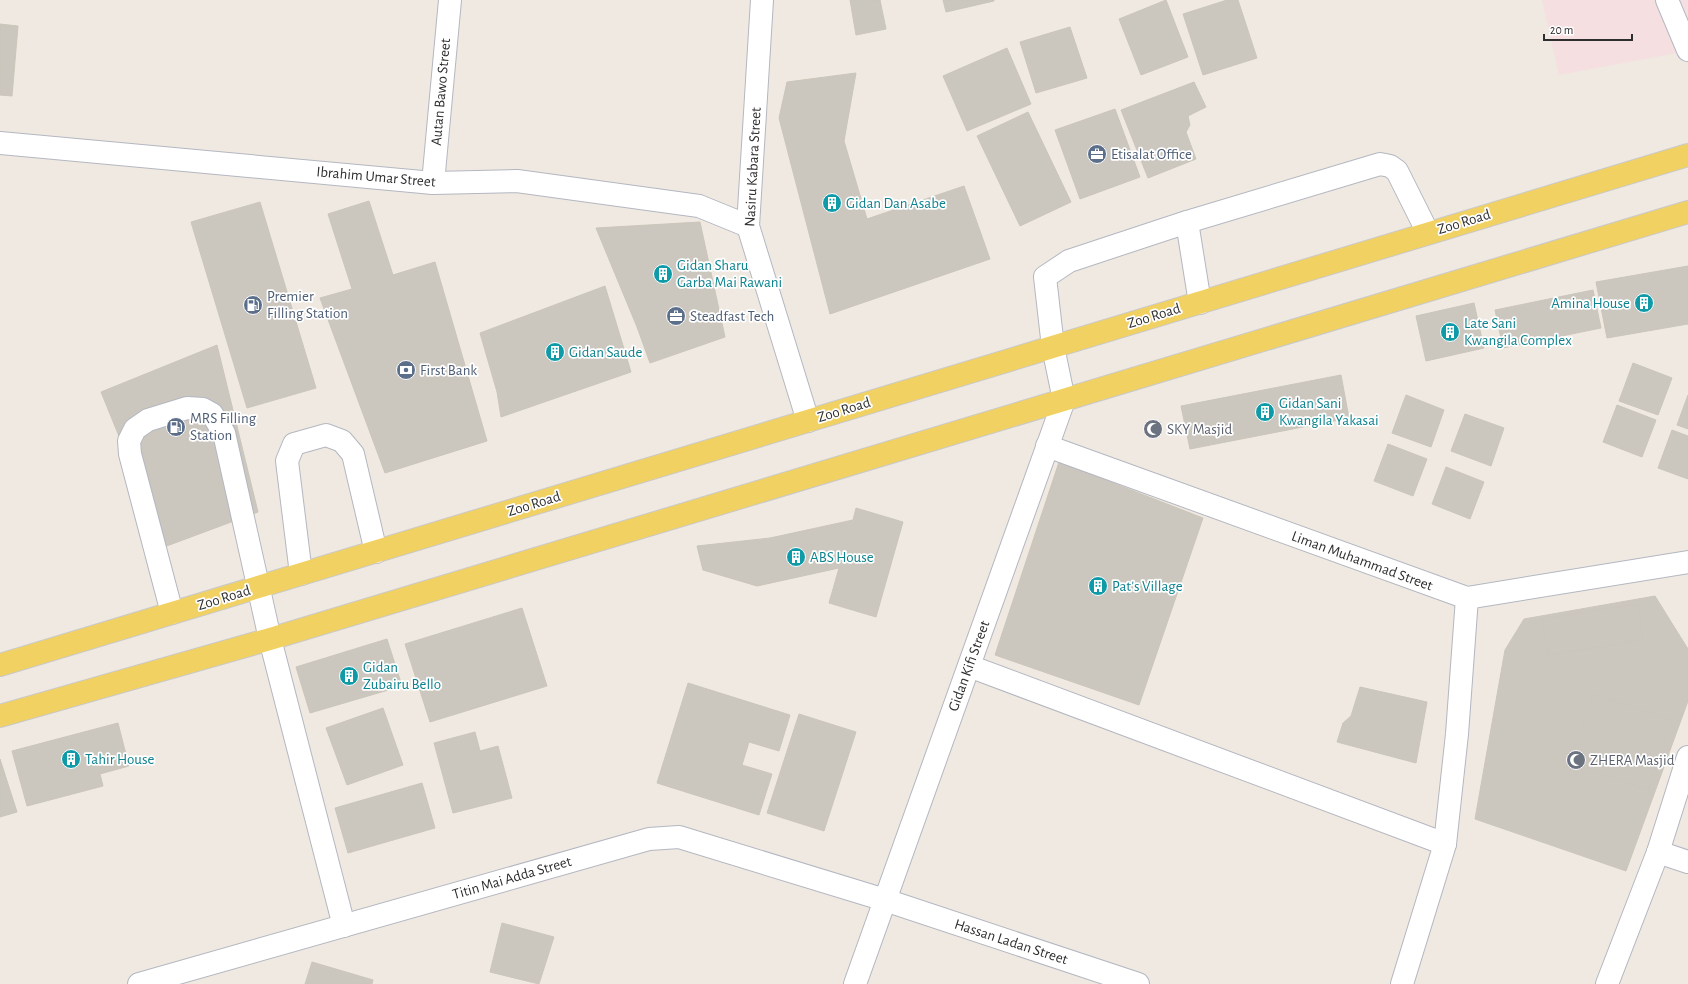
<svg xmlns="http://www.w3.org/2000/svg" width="1688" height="984" font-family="'Alegreya Sans',sans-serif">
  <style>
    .medical { fill: #f5dfe0 }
    .building { fill: #cbc7bf; stroke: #cbc5ba }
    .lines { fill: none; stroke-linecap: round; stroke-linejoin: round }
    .minor-casing { stroke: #b4b7c1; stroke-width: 24 }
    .major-casing { stroke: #c9c9c9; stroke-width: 24 }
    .minor { stroke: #fff; stroke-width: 22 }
    .major { stroke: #f2d163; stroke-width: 22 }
    .labels { text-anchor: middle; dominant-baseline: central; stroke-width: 3.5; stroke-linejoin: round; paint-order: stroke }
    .street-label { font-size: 15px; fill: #2e2e2e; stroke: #fff }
    .service-label { font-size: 15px; fill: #4e5e75; stroke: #fff; text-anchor: start }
    .culture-label { font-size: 15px; fill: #0d838f; stroke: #fff; text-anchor: start }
    .worship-label { font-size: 15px; fill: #5b616d; stroke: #fff; text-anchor: start }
  </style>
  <rect width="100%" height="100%" fill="#efe9e1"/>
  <path class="medical" d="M1542 0H1688V51L1559 75Z"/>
  <g class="building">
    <path d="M850 0H880L886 29 856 35Z"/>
    <path d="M943 0H994V1L946 12Z"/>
    <path d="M1166 0 1188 57 1141 75 1119 19Z"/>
    <path d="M1227 0H1238L1257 58 1203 75 1183 14Z"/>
    <path d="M0 24 18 26 12 96 0 95Z"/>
    <path d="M1070 27 1087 78 1036 93 1020 42Z"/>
    <path d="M1007 48 1031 104 967 131 943 76Z"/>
    <path d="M856 73 844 141 867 219 964 186 990 259 830 314 779 118 787 82Z"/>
    <path d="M1194 82 1206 107 1188 116 1190 125 1186 132 1196 159 1148 178 1121 110Z"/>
    <path d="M1115 109 1140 177 1080 199 1055 130Z"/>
    <path d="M1028 112 1071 202 1020 226 977 136Z"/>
    <path d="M369 201 393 275 435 262 487 441 385 473 320 298 352 289 328 214Z"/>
    <path d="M260 202 316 388 247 408 191 222Z"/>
    <path d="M700 222 725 337 650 363 637 327 596 228Z"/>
    <path d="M1688 266V324L1607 338 1596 282Z"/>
    <path d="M605 286 631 372 501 417 497 392 480 333Z"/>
    <path d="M1593 290 1601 328 1503 348 1495 310Z"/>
    <path d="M1474 303 1484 348 1426 361 1416 316Z"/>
    <path d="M217 345 258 512 164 547 101 392Z"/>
    <path d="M1633 363 1672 378 1658 415 1619 401Z"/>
    <path d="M1341 375 1349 418 1190 449 1181 406Z"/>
    <path d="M1406 395 1444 410 1431 447 1392 433Z"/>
    <path d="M1688 395V429L1677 425Z"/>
    <path d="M1617 405 1656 420 1642 457 1603 442Z"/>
    <path d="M1465 414 1504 428 1491 466 1451 451Z"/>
    <path d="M1672 430 1688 436V479L1658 468Z"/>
    <path d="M1388 444 1427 459 1413 496 1374 481Z"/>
    <path d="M1059 462 1203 518 1139 705 995 655Z"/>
    <path d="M1446 467 1484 482 1470 519 1432 504Z"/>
    <path d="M856 508 903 522 876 617 829 603 839 568 757 586 703 570 697 546 770 538 853 520Z"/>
    <path d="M1655 596 1688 649V701L1626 871 1475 819 1505 650 1524 619Z"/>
    <path d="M1638 604 1643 640 1548 655 1542 619Z"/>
    <path d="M522 608 547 686 430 722 405 644Z"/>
    <path d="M387 639 402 686 310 713 296 667Z"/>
    <path d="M688 683 790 715 779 751 749 742 742 765 772 774 759 815 657 783Z"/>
    <path d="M1360 687 1427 702 1416 763 1337 742 1343 723 1351 716Z"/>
    <path d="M1594 693 1672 720 1648 790 1570 763Z"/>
    <path d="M383 708 403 765 347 785 326 728Z"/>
    <path d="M799 714 856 732 824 831 767 813Z"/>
    <path d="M118 723 129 766 100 774 103 786 27 806 12 751Z"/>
    <path d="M475 732 480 751 498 746 512 798 453 813 434 743Z"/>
    <path d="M0 759 17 812 0 817Z"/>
    <path d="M422 783 435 828 348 853 335 808Z"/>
    <path d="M502 923 554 937 539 984 490 972Z"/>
    <path d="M312 962 373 980 372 984H305Z"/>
  </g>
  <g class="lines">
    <g class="minor-casing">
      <g id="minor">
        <path d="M762 0 748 226 808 421"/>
        <path d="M1667 0 1688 50"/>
        <path d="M0 143 433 183 517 181 699 206 748 226"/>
        <path d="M433 183 450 0"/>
        <path d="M1187 222 1200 303"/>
        <path d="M1047 446 1467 598 1688 562"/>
        <path d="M301 574 287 461 294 444 326 435 342 441 353 454 376 552"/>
        <path d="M172 613 130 454 129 441 135 429 148 420 187 408 203 409 212 414 224 433 270 639 344 926"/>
        <path d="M969 666 1445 844"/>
        <path d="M1658 852 1688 862"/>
        <path d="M139 984 649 839 679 837 885 900 1138 984"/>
        <path d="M855 984 1064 400 1053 347 1045 277 1069 261 1187 222 1380 164 1390 166 1397 171 1428 233"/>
        <path d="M1402 984 1445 844 1457 734 1467 598"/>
        <path d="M1607 984 1658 852 1688 757"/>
      </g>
    </g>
    <g class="major-casing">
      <g id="major">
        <path d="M0 665 1688 155"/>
        <path d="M0 716 270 639 1688 212"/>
      </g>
    </g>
    <use href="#minor" class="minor"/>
    <use href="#major" class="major"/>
  </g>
  <defs>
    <g id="office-disc" transform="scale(1)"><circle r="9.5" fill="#5c6f8a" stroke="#fff"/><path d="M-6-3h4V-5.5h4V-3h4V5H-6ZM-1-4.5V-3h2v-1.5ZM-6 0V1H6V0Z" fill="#fff"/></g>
    <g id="building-disc" transform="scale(1)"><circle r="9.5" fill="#0f9aa8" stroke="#fff"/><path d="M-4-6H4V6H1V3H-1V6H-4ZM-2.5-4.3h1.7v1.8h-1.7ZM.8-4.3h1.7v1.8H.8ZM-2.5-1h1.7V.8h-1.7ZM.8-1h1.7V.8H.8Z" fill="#fff"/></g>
    <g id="fuel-disc" transform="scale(1)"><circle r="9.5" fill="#5c6f8a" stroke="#fff"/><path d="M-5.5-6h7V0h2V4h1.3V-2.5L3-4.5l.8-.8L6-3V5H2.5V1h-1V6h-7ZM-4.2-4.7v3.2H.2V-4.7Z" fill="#fff"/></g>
    <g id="bank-disc" transform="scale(1)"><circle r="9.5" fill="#5c6f8a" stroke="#fff"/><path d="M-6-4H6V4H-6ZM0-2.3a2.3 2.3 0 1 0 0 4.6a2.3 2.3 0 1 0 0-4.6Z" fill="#fff"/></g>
    <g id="mosque-disc" transform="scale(1)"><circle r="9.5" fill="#6b7280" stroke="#fff"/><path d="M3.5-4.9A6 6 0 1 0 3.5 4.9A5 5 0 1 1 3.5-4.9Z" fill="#fff"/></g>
  </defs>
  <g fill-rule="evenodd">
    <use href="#office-disc" x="1097" y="154"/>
    <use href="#building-disc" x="832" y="203"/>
    <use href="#building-disc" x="663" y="274"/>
    <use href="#building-disc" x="1644" y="303"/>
    <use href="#fuel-disc" x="253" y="305"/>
    <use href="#office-disc" x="676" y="316"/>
    <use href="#building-disc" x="1450" y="332"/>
    <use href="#building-disc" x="555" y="352"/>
    <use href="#bank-disc" x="406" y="370"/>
    <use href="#building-disc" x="1265" y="412"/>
    <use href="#fuel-disc" x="176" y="427"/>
    <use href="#mosque-disc" x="1153" y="429"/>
    <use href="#building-disc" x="796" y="557"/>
    <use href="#building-disc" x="1098" y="586"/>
    <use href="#building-disc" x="349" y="676"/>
    <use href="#building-disc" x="71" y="759"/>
    <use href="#mosque-disc" x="1576" y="760"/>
  </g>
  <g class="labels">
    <g class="street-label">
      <text transform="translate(441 92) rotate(-85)">Autan Bawo Street</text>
      <text transform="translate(753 167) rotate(-87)">Nasiru Kabara Street</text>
      <text transform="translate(376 177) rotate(5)">Ibrahim Umar Street</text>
      <text transform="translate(1464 222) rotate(-17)">Zoo Road</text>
      <text transform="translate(1154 316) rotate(-17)">Zoo Road</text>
      <text transform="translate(844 410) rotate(-17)">Zoo Road</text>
      <text transform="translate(534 504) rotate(-17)">Zoo Road</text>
      <text transform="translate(1362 561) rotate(20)">Liman Muhammad Street</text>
      <text transform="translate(224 598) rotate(-17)">Zoo Road</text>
      <text transform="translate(969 666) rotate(-70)">Gidan Kifi Street</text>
      <text transform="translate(512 878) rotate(-16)">Titin Mai Adda Street</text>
      <text transform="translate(1011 942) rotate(18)">Hassan Ladan Street</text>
    </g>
    <g class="service-label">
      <text x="1111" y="154">Etisalat Office</text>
      <text x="267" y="296">Premier<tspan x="267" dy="17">Filling Station</tspan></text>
      <text x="690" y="316">Steadfast Tech</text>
      <text x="420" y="370">First Bank</text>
      <text x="190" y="418">MRS Filling<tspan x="190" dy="17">Station</tspan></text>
    </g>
    <g class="culture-label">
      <text x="846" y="203">Gidan Dan Asabe</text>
      <text x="677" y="265">Gidan Sharu<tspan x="677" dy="17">Garba Mai Rawani</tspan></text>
      <text x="1630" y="303" text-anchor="end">Amina House</text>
      <text x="1464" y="323">Late Sani<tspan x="1464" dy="17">Kwangila Complex</tspan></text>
      <text x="569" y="352">Gidan Saude</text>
      <text x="1279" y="403">Gidan Sani<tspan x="1279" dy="17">Kwangila Yakasai</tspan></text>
      <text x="810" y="557">ABS House</text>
      <text x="1112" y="586">Pat's Village</text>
      <text x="363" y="667">Gidan<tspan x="363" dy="17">Zubairu Bello</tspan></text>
      <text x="85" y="759">Tahir House</text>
    </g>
    <g class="worship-label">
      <text x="1167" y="429">SKY Masjid</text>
      <text x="1590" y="760">ZHERA Masjid</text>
    </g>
  </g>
  <path d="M1544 34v6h88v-6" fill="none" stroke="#2e2e2e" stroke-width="2"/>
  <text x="1550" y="34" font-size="12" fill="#2e2e2e" stroke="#ffffff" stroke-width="3" paint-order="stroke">20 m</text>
</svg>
